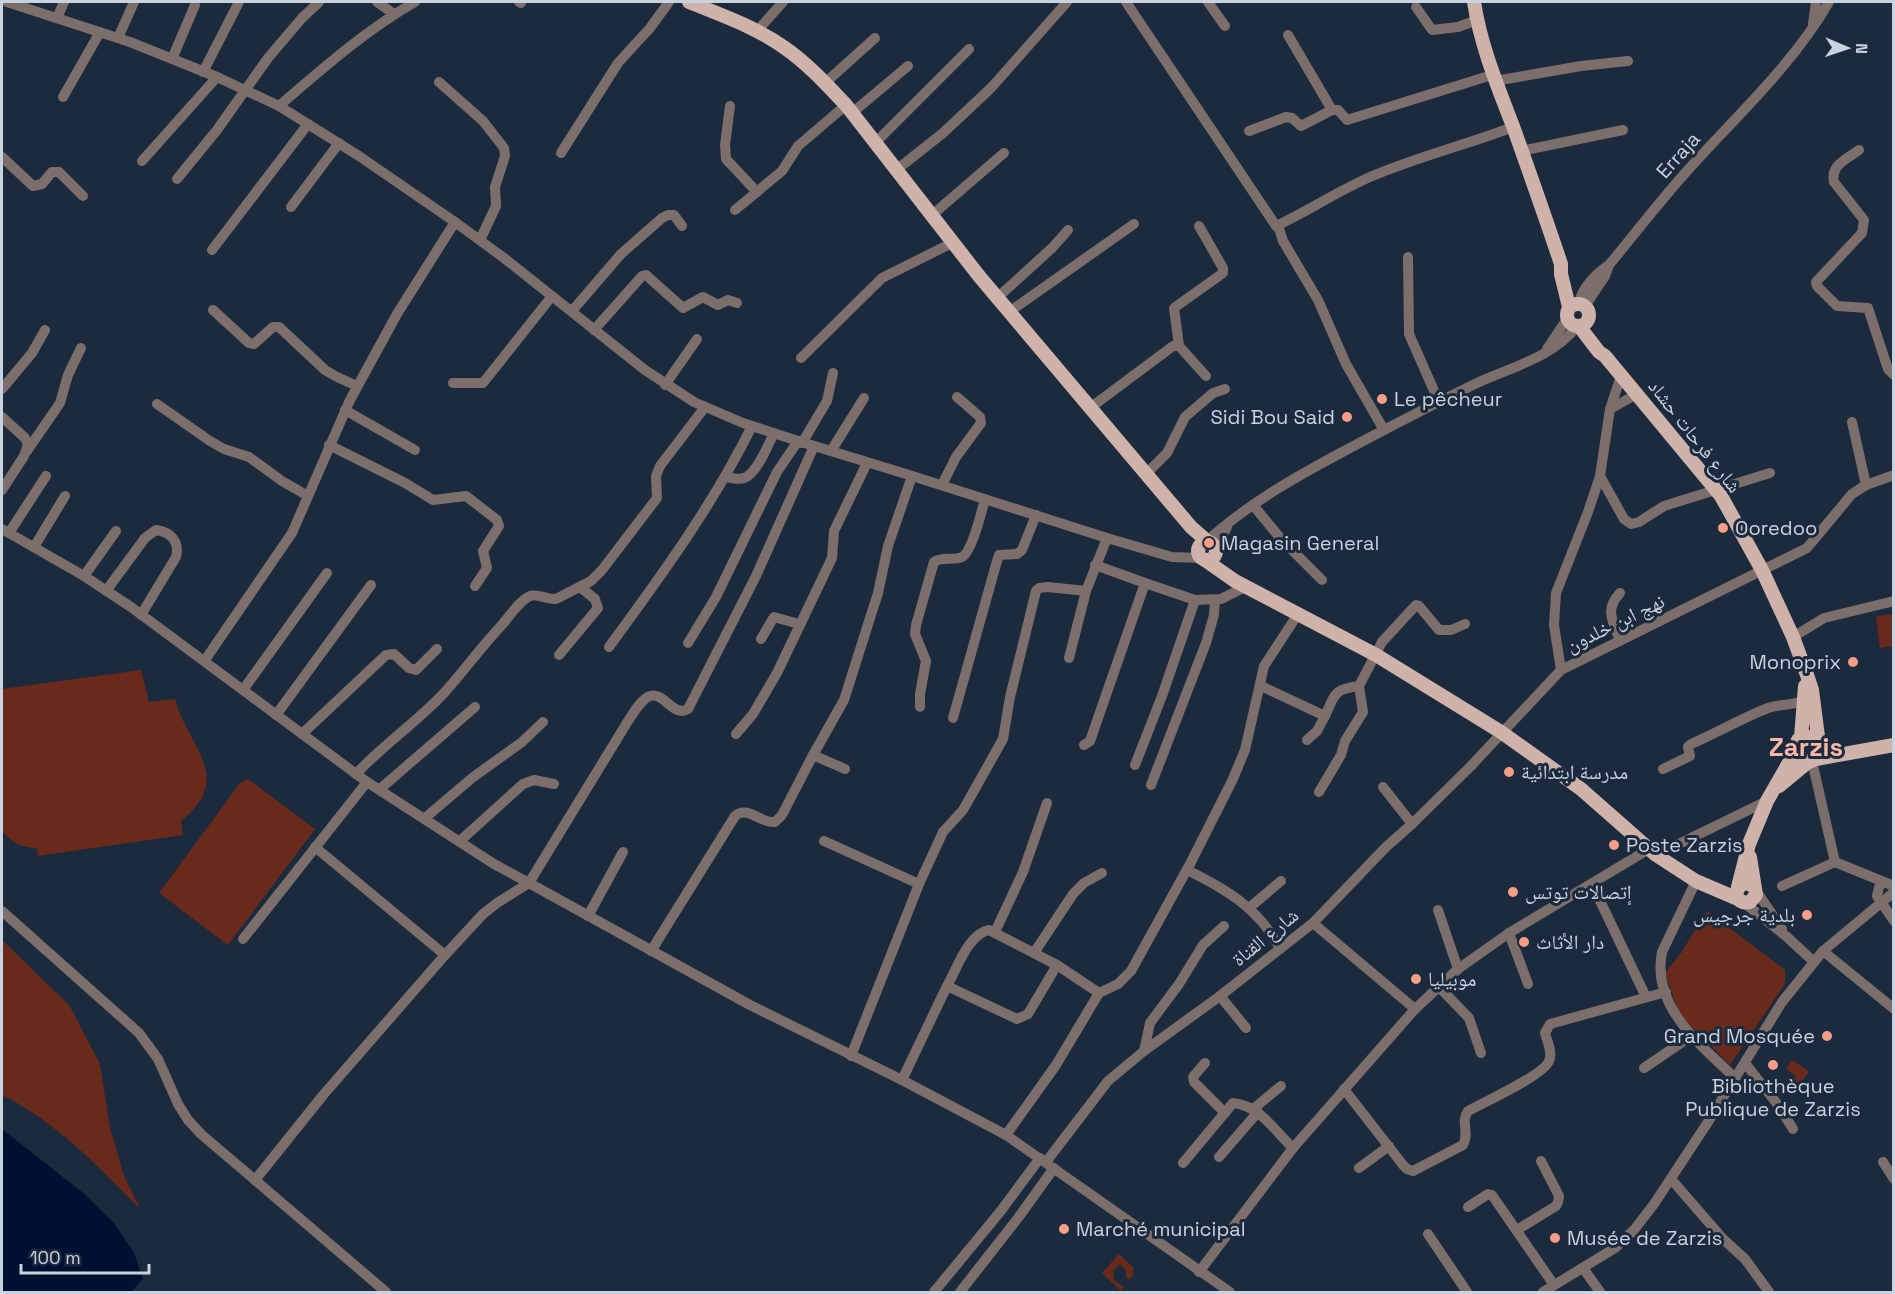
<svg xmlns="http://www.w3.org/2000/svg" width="1895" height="1294" font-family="'Space Grotesk','Noto Naskh Arabic',sans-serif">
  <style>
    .green { fill: #692a1b }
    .water { fill: #001031 }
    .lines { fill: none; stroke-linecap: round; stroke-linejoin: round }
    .minor { stroke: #7c6e6a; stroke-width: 10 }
    .major { stroke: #cfb2aa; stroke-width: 14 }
    .poi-dot { fill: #f49e88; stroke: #1c2a3e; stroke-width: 2 }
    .labels { text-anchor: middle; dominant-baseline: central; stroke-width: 6; stroke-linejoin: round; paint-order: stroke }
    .street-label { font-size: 20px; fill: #c9d2df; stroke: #1c2a3e }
    .poi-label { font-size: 20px; fill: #c9d2df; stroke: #1c2a3e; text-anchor: start }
    .district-label { font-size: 26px; font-weight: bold; fill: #f9b8a7; stroke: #1c2a3e }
  </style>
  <rect width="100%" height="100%" fill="#1c2a3e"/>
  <g class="green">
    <path d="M1893 614V646L1880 648 1876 616Z"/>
    <path d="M141 670 149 702 175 699C187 747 236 777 181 821L183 835 38 856 37 848C21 848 12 842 2 831V689Z"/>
    <path d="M248 779 315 829 228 945 159 893 240 783Z"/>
    <path d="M1707 911 1785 970V984L1730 1065 1680 1015 1665 973 1681 953Z"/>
    <path d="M2 940 69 1005 100 1064 110 1128 124 1176 140 1209C99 1167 55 1121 2 1095Z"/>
    <path d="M1792 1060 1809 1071 1793 1095 1788 1092 1796 1076 1786 1069Z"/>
    <path d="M1119 1254 1133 1267V1275L1129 1280 1126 1277V1270L1120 1264 1113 1271 1114 1280 1124 1287 1121 1291 1102 1273Z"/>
  </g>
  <path class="water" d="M2 1129 82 1192 114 1223 134 1253 143 1279 131 1292H2Z"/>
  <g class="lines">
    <g class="minor">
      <path d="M7 2 130 42 217 77 279 106 359 156 455 222 504 258 645 370 694 402 743 423 798 441 906 474 1107 538 1172 557 1201 558"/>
      <path d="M377 2 394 14"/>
      <path d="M519 2 521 3"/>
      <path d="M1126 2 1276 226C1308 211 1338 191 1370 177 1416 157 1466 145 1513 127"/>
      <path d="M1208 2 1225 26"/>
      <path d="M1416 7 1432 30 1458 27 1477 20"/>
      <path d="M57 18 64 2"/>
      <path d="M1813 24 1816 2"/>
      <path d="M757 31 783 2"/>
      <path d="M1288 35 1332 110H1338L1347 120 1492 75"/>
      <path d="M118 38 134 2"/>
      <path d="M172 59 195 5"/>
      <path d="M203 72 239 2"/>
      <path d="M1495 81 1581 66 1628 61"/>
      <path d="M439 82 483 121 504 148 505 156 495 187 496 206 480 240"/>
      <path d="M825 83 875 38"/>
      <path d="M63 97 100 32"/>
      <path d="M279 106C322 69 366 30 415 2"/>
      <path d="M730 106 725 145 726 159 757 192"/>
      <path d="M852 113 908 66"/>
      <path d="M1249 131 1286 117 1292 118 1301 126 1332 110"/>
      <path d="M875 143 969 49"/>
      <path d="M1859 150C1847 159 1830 165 1834 182L1864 220 1862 233 1816 282 1817 286 1837 306 1868 308 1888 369 1894 375"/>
      <path d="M1521 151 1623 130"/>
      <path d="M561 153 618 63 650 28 669 2"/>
      <path d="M2 157 33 186 42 184 52 172H59L83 196"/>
      <path d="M142 161 217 77"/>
      <path d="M895 171 943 133 991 88 1067 2"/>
      <path d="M177 179 217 130 268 58 302 18 319 2"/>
      <path d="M291 207 339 143"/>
      <path d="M735 210 782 171 798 146 846 105"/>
      <path d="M931 216 1004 153"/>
      <path d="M1276 226 1279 228 1283 241 1318 300 1346 364 1384 430"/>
      <path d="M212 250 308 124"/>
      <path d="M1408 257 1409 334 1439 402"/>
      <path d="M997 298 1052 248 1068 230"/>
      <path d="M1579 304C1581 288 1597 273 1609 265 1638 230 1666 193 1697 160 1743 110 1795 61 1829 2"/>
      <path d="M1585 306 1605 276 1609 265"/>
      <path d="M213 310 249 343 254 344 273 327H279L325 370 337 377 357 386"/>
      <path d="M572 311 621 254 662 218 668 215H674L682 226"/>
      <path d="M1009 312 1134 224"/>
      <path d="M594 330 642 276 646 275 683 308 703 297 718 305 728 300 737 303"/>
      <path d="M1179 346 1174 308 1223 273V268L1199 226"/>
      <path d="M1547 349 1567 319"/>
      <path d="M801 358 882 278 952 243"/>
      <path d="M453 383H483L552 296"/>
      <path d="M665 385 697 339"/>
      <path d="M2 389 32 353 45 330"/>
      <path d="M157 404 210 441 224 449 249 457 282 481 308 496"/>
      <path d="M1090 408 1173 346H1179L1206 376"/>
      <path d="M1610 409 1637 394"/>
      <path d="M345 410 415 450"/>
      <path d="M2 417 25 438 28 444 24 456 2 490"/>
      <path d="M1852 422 1866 485"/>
      <path d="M802 443 827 401 833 373"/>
      <path d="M329 445 405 483 433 500 466 496 497 520 499 526 483 551 487 568 475 586"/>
      <path d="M27 451 60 403 68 375 81 348"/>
      <path d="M831 451 864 398"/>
      <path d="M1146 474 1167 453 1185 417 1213 393 1225 389"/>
      <path d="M1600 476 1624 519 1631 524 1639 522 1664 506 1770 473"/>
      <path d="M725 477C731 478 739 480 744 478 757 474 768 445 774 433"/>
      <path d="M942 485 956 457 981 423 980 417 957 397"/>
      <path d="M1253 505 1281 539 1322 580"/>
      <path d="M2 529 84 576 131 607 367 782 494 864 529 883 628 721C633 714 641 699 650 696 665 692 673 718 688 709L756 576 814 446"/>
      <path d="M9 533 46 476"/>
      <path d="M1207 541C1253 499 1310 469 1365 440 1401 421 1438 402 1475 384 1509 368 1554 357 1577 326"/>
      <path d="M34 547 65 496"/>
      <path d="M1216 549 1227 527"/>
      <path d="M84 576 116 531"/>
      <path d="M106 591 145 538 156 530C171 532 180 542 176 557L141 615"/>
      <path d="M1620 593C1604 610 1613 621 1620 641"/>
      <path d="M1195 600 1221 599 1247 586"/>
      <path d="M1793 637 1824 618 1894 601"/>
      <path d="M761 639 774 617 799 624"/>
      <path d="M688 643 716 597 777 472 798 441"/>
      <path d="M609 647C661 576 713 505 752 426"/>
      <path d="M559 655 598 608 595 599 580 587"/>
      <path d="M1069 658 1086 591"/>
      <path d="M205 660 292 533 350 400 397 314 455 222"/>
      <path d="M1561 670 1554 625 1556 593 1588 512 1600 476 1610 409 1621 376"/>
      <path d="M1261 686 1325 716C1335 694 1334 689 1359 686"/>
      <path d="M243 690 327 573"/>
      <path d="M920 707V694L926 661 915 634 916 625 934 562C943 556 953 561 962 557 972 552 982 510 985 499"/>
      <path d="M276 715 371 585"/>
      <path d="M953 718 997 561 999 555 1017 554 1022 550 1036 515"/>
      <path d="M302 734 386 655 394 654 409 668 416 670 437 649"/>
      <path d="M736 734 753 714 777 673 832 558 834 531 867 463"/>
      <path d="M1307 740 1317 731 1325 716"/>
      <path d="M1084 745 1090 741 1145 583 1095 565"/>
      <path d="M813 755 844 700 878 593 888 546 912 476"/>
      <path d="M1812 761 1835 862 1894 886"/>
      <path d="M1135 765 1162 696 1195 600 1145 583"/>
      <path d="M1663 769 1690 756 1688 747 1691 744C1717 733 1742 718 1768 708 1780 704 1792 706 1804 700"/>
      <path d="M356 774C384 744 417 722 444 693 464 671 481 647 501 626 509 617 519 601 530 596 538 593 547 600 556 599L591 581 602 570 657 498 656 476 660 466 705 407"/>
      <path d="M1151 785 1206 643 1214 615 1215 600"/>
      <path d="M1383 787 1412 824"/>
      <path d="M380 789 475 707"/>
      <path d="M1319 792 1341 755 1345 741 1363 712 1359 686 1382 642 1416 605 1419 606 1439 630H1451L1465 624"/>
      <path d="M425 818 472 778 522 742 543 722"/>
      <path d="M460 841 523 784 534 780 554 784"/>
      <path d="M824 841 919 884 943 832 963 810 1003 739 1010 697 1036 591 1039 588 1048 587 1086 591 1107 538"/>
      <path d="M315 847 445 955"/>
      <path d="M1656 855 1767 801"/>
      <path d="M1187 870C1226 889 1260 909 1280 949"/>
      <path d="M1696 881 1662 952C1651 1007 1701 1045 1735 1078"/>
      <path d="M1883 882 1879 887 1877 896 1894 921"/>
      <path d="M1592 884 1646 997"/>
      <path d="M1782 886 1835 862"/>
      <path d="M1755 889 1782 929"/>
      <path d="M1743 902 1787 937 1813 961"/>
      <path d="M1249 908 1281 881"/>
      <path d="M1438 910 1458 969"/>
      <path d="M2 911 139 1033 158 1059 178 1104 188 1120 202 1135 255 1180 324 1094 445 955 483 914 497 903 529 883 750 1005 902 1080 1006 1135 1230 1292"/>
      <path d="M588 916 623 852"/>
      <path d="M1313 923 1415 1009"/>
      <path d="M995 932 1023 872 1047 803"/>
      <path d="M1509 933 1528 984"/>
      <path d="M243 939 367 782"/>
      <path d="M651 951 735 816C748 805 761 824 775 822L782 815 813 755 845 769"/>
      <path d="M1823 951 1894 1009"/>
      <path d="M1034 953 1073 894 1084 883 1102 873"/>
      <path d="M1439 987 1469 1018 1481 1053"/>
      <path d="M1099 993 1118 984 1131 971 1190 864 1232 781 1245 750 1264 666 1298 614"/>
      <path d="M1220 996 1246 1028"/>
      <path d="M1144 1051 1150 1023 1179 984 1203 945 1224 926"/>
      <path d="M851 1056 919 884"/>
      <path d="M1205 1063 1193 1077 1194 1082 1225 1113"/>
      <path d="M1745 1063 1778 1105 1793 1129"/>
      <path d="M1644 1068 1691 1036"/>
      <path d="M902 1080 947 986"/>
      <path d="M1344 1089 1403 1165 1407 1169 1413 1171 1463 1145C1470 1133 1460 1122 1468 1111 1484 1102 1543 1076 1549 1061 1553 1052 1547 1041 1545 1033L1550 1024 1666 992"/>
      <path d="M1253 1109 1281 1086"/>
      <path d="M1006 1135 1056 1065 1099 993 1057 965 989 930C968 934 957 969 947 986L1017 1019 1028 1014 1057 965"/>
      <path d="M1219 1157 1258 1112"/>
      <path d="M1046 1162 1108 1081 1144 1051 1220 996 1313 923 1386 847 1412 824 1470 767 1561 670 1807 548 1852 494 1866 485 1894 475"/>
      <path d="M1883 1162 1894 1179"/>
      <path d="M1183 1163 1233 1103C1259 1105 1275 1131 1293 1148"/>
      <path d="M1359 1168 1389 1146"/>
      <path d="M1671 1179 1723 1239 1745 1259 1769 1292"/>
      <path d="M255 1180 386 1292"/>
      <path d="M1468 1207 1488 1194 1492 1195 1554 1285"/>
      <path d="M1517 1230 1556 1206 1558 1202 1559 1196 1541 1161"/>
      <path d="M1428 1234 1467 1292"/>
      <path d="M1583 1268 1600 1292"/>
      <path d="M1199 1272 1293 1148 1415 1009 1458 969 1509 933 1649 849"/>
      <path d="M934 1292 1000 1212 1040 1158"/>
      <path d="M960 1292 1018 1218 1054 1168"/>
      <path d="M1543 1292 1615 1248 1634 1230 1654 1204 1708 1122 1782 1002 1823 951 1894 892"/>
    </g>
    <g class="major">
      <path d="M689 2C721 15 756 27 785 48 808 64 827 85 846 105L979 276 1191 527 1207 541"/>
      <path d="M1474 2C1481 47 1498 87 1514 129 1530 174 1546 219 1561 264V274L1569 307"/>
      <circle cx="1578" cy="315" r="11"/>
      <path d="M1579 326 1599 352 1605 356 1721 496 1762 570 1793 637 1807 675 1812 690 1820 752 1812 761 1804 762 1798 758 1795 748 1798 740 1806 736 1817 741"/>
      <circle cx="1207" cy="551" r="9"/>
      <path d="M1205 560 1235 581 1376 655 1501 732 1581 789 1656 855 1696 881 1738 899"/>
      <path d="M1801 738 1805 686"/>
      <path d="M1816 759 1894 745"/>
      <path d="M1779 786 1808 762"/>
      <path d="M1750 857 1756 895 1750 902C1742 904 1737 900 1736 893L1740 885 1747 883 1753 886"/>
      <path d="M1738 887 1749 844 1767 801 1795 752"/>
    </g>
  </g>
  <g class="poi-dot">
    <circle cx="1382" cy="399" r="6"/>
    <circle cx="1347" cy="417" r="6"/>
    <circle cx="1723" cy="528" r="6"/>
    <circle cx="1209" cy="543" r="6"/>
    <circle cx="1853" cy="662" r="6"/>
    <circle cx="1509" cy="772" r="6"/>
    <circle cx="1614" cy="845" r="6"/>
    <circle cx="1513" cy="892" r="6"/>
    <circle cx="1807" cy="915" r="6"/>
    <circle cx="1524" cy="942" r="6"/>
    <circle cx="1416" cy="979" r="6"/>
    <circle cx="1827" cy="1036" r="6"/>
    <circle cx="1773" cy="1065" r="6"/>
    <circle cx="1064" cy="1229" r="6"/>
    <circle cx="1555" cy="1238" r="6"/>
  </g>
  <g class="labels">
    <g class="street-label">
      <text transform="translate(1678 155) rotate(-48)">Erraja</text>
      <text transform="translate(1695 436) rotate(52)">شارع فرحات حشاد</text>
      <text transform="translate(1615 623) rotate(-26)">نهج ابن خلدون</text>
      <text transform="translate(1265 937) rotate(-39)">شارع القناة</text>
    </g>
    <g class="poi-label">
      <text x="1394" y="399">Le pêcheur</text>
      <text x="1335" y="417" text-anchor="end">Sidi Bou Said</text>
      <text x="1735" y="528">Ooredoo</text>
      <text x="1221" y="543">Magasin General</text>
      <text x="1841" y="662" text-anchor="end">Monoprix</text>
      <text x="1521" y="772">مدرسة ابتدائية</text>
      <text x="1626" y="845">Poste Zarzis</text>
      <text x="1525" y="892">إتصالات توتس</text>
      <text x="1795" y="915" text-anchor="end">بلدية جرجيس</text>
      <text x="1536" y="942">دار الأثاث</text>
      <text x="1428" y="979">موبيليا</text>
      <text x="1815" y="1036" text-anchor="end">Grand Mosquée</text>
      <text x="1773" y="1086" text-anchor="middle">Bibliothèque<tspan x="1773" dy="23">Publique de Zarzis</tspan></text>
      <text x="1076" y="1229">Marché municipal</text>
      <text x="1567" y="1238">Musée de Zarzis</text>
    </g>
    <g class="district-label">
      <text x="1806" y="747">Zarzis</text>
    </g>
  </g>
  <rect width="1895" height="1294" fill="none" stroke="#c9d2df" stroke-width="6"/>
  <g transform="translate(1847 48) rotate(92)" stroke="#1c2a3e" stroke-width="4.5" paint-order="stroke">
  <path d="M0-4.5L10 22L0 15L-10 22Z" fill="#c9d2df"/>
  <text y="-9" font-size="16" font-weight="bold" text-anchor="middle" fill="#c9d2df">N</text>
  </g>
  <path d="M21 1264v9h128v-9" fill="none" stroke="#c9d2df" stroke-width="3"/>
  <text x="30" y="1264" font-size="18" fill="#c9d2df" stroke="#1c2a3e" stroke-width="4.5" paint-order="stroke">100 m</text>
</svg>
